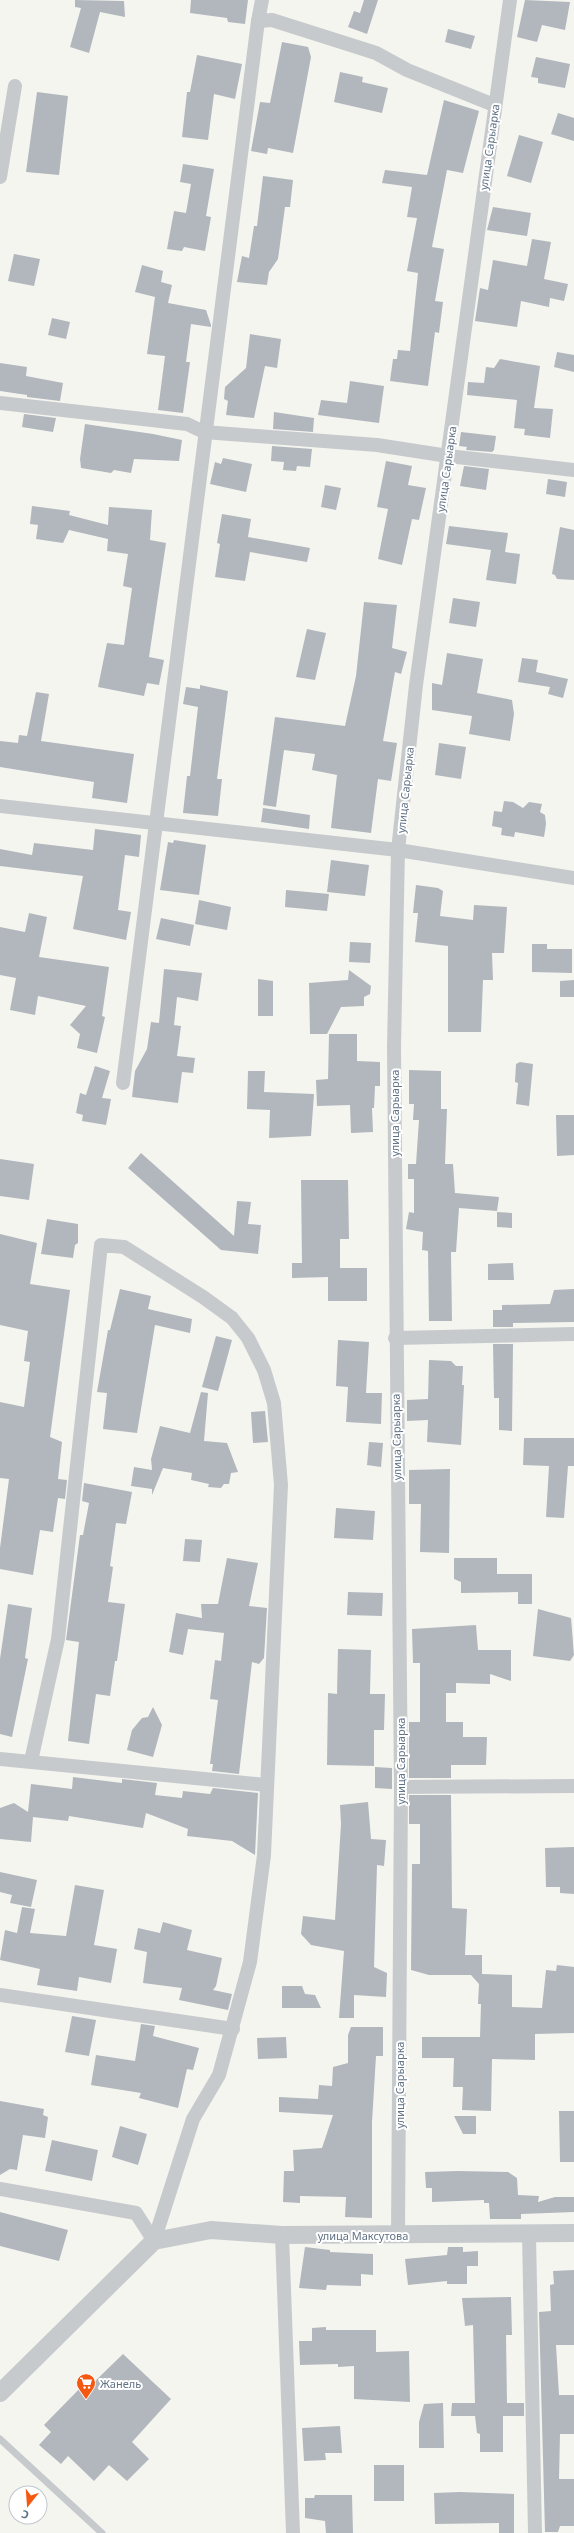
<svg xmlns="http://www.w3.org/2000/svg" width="574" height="2533" font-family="'Noto Sans',sans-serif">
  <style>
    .building { fill: #b1b7bd }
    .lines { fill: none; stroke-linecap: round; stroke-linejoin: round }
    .service { stroke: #c7cacd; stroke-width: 7 }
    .minor { stroke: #c7cacd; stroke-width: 14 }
    .tertiary { stroke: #c7cacd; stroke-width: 18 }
    .labels { text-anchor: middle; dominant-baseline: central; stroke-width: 4; stroke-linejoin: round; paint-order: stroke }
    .street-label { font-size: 11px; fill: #617285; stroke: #fff }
    .poi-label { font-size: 11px; fill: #617285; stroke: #fff; text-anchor: start }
  </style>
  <rect width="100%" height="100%" fill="#f5f5f0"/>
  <g class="building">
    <path d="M75 0 124 1 125 17 100 12 89 53 70 47 81 8 75 7Z"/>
    <path d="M191 0H248L245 24 228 22 227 18 190 13Z"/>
    <path d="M364 0H378L367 34 348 27 354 11 360 13Z"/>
    <path d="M525 0 570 2 565 30 542 25 537 42 517 37Z"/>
    <path d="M448 29 475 36 471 49 445 42Z"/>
    <path d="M282 42 308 47 311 57 293 153 268 148 267 154 251 151 260 102 270 103Z"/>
    <path d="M197 55 242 64 235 99 214 94 208 140 182 137 187 92H190Z"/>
    <path d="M536 57 570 64 565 88 538 83V78L531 77Z"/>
    <path d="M340 72 363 77 362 82 388 88 382 113 334 102Z"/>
    <path d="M37 92 68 96 59 175 26 172Z"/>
    <path d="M444 100 479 111 463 173 447 170 432 247 444 249 435 301 443 302 439 333 435 332 428 386 390 381 393 359H397L398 350 410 351 418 273 407 271 417 218 407 217 412 187 382 183 385 170 427 175Z"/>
    <path d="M558 113 574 118V141L551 134Z"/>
    <path d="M519 135 543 142 531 183 507 176Z"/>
    <path d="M183 164 214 169 206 216 211 217 205 251 184 247 182 251 167 249 174 211 186 213 191 184 180 182Z"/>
    <path d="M263 176 293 180 290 207H285L278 259 269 272 267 285 237 282 242 256 249 258 254 226H257Z"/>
    <path d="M493 207 531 213 527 236 487 230Z"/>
    <path d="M532 239 551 242 544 279 568 284 564 301 550 298 549 307 521 301 517 327 475 321 480 288 488 290 493 260 527 266Z"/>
    <path d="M14 254 40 259 34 286 8 281Z"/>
    <path d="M142 265 163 271 161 282 172 285 168 303 206 310 211 325V327L191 324 186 362H190L183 413 158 410 165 356 147 354 155 297 135 292Z"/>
    <path d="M52 318 70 322 66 339 48 335Z"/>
    <path d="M250 334 281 339 277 368 265 366 254 418 226 415 228 401 224 399 225 387 246 368Z"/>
    <path d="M557 352 574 355V372L554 367Z"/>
    <path d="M500 359 540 366 534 408 553 409 550 438 524 435 525 429 514 428 517 400 467 395 468 382 484 383 486 367 494 368Z"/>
    <path d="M0 363 27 367 26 376 63 383 60 401 27 397V395L0 391Z"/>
    <path d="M350 381 384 386 379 423 318 415 321 400 347 403Z"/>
    <path d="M274 412 314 418 313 432 273 429Z"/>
    <path d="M24 414 56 418 53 432 22 427Z"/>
    <path d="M85 424 153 434 182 440 179 461 134 459 131 473 114 470 111 473 81 468 80 459Z"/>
    <path d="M461 432 496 436 494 450 492 452 466 450 467 447 459 446Z"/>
    <path d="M272 446 312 449 310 467 297 466 296 471 283 470 284 462 271 461Z"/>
    <path d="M223 458 252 464 246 492 210 484 215 462 221 464Z"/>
    <path d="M386 461 412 466 408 485 426 488 419 520 412 519 402 565 378 559 388 509 377 507Z"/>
    <path d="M464 466 489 469 486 490 460 486Z"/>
    <path d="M548 479 567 482 565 497 546 494Z"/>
    <path d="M325 485 341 488 336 510 321 507Z"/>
    <path d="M32 506 70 511 69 515 108 525 109 507 152 510 150 540 166 543 149 657 164 660 159 685 147 683 144 696 98 687 107 643 124 645 132 588 123 586 128 554 107 551 108 539 69 530 63 543 36 539 38 525 30 524Z"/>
    <path d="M222 514 251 519 248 537 310 548 307 562 250 552 245 581 215 577 220 544 217 543Z"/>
    <path d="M449 526 508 533 505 552 520 554 516 584 486 580 491 550 446 544Z"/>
    <path d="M560 527 574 530V580L557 579 555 575 552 574Z"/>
    <path d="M453 598 480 602 476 627 449 623Z"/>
    <path d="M364 602 397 605 392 648 407 652 401 674 395 672 383 741 397 743 391 781 378 779 371 833 331 828 337 775 312 770 315 754 284 750 276 807 263 805 275 717 345 726 356 676Z"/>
    <path d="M307 629 326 633 315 680 296 677Z"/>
    <path d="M447 653 483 659 477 693 512 700 514 714 510 741 469 734 472 716 432 710V683L442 685Z"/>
    <path d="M522 658 538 660 536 672 568 679 563 698 548 694 550 687 518 682Z"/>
    <path d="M200 685 228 691 217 779H222L218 816 183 813 187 776H190L198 707 183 704 186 687 200 689Z"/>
    <path d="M36 692 49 694 41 741 134 754 127 803 92 798 94 782 0 767V741L18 743 19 735 27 736Z"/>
    <path d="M439 743 466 747 461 779 435 775Z"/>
    <path d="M504 801 513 802 523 808 529 802 542 804 540 812 545 815 546 824 544 837 515 832 514 837 501 835 502 828 492 826 494 811 502 812Z"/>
    <path d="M263 808 310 815 309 829 261 822Z"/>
    <path d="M95 829 141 835 139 857 125 855 118 910 131 912 126 940 73 929 83 876 0 866V849L32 855 34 843 93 850Z"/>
    <path d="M174 840 206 845 199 895 160 890 168 842 173 843Z"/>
    <path d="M331 860 369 865 365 896 327 892Z"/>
    <path d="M416 885 438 888 443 891 440 916 473 920 474 905 507 907 504 953H492L493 980H483L481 1032H448V946L415 942 418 913H413Z"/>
    <path d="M286 890 329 894 327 911 285 907Z"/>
    <path d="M199 900 231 907 227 930 195 924Z"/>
    <path d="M29 913 47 917 39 957 109 967 102 1016 105 1017 97 1053 77 1048 80 1034 70 1025 86 1006 38 996 35 1015 10 1010 16 978 0 975V927L25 932Z"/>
    <path d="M161 918 194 925 190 946 156 939Z"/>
    <path d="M350 942 371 943 370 963 349 962Z"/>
    <path d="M532 944H547V949H572V973L532 972Z"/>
    <path d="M164 969 202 973 198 1001 177 997 174 1025 181 1026 177 1056 195 1058 193 1073 182 1072 178 1103 132 1097 135 1071 147 1049 151 1022 159 1023Z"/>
    <path d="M349 970 371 986 370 994 364 997V1006L341 1007 327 1034H310L309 983 348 980Z"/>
    <path d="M258 979 273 981V1016H258Z"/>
    <path d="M574 980V997H560V981Z"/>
    <path d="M329 1034H357V1061L380 1062V1086H375L374 1108H372L373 1132 351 1133 350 1105 317 1106 316 1080 328 1079Z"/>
    <path d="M520 1062 533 1064 529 1106 516 1104 518 1083 515 1082 516 1064Z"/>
    <path d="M95 1066 110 1071 102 1098 111 1099 106 1125 82 1121 83 1115 76 1113 80 1093 86 1095Z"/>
    <path d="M409 1070 441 1071V1109H447L445 1164H453L455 1193 499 1197 497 1211 459 1208 456 1252H451L452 1321H429L428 1251 422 1250 423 1232 406 1229 409 1212 414 1213V1179H408V1164H416L419 1120H413L414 1104H409Z"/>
    <path d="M248 1071H265L264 1092 314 1094 311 1136 269 1138 270 1110 247 1109Z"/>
    <path d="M556 1115H574V1155L557 1156Z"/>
    <path d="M141 1153 234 1236 237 1201 251 1202 248 1224 261 1225 258 1254 221 1250 128 1168Z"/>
    <path d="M0 1159 34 1164 29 1200 0 1196Z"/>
    <path d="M301 1180H348L349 1239H340V1268H367V1301H328V1277L292 1278V1263H302Z"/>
    <path d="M497 1212 512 1213V1228L497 1227Z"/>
    <path d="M47 1219 78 1224V1243L75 1245 73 1258 41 1254Z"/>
    <path d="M0 1234 37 1243 30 1284 70 1290 50 1437 62 1442 58 1479 67 1480 65 1499 58 1498 53 1532 40 1530 33 1575 0 1569V1548L9 1479 0 1478V1402L24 1407 30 1362 24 1361 28 1331 0 1325Z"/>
    <path d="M513 1263 514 1280H488V1264Z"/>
    <path d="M120 1289 151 1296 148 1309 192 1319 190 1333 155 1325 137 1433 103 1429 107 1393 97 1392 108 1330H110Z"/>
    <path d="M574 1289V1322L513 1323V1327H493V1310H502V1305L550 1304 554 1290Z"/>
    <path d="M216 1336 232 1340 218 1391 202 1387Z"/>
    <path d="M338 1340 369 1342 366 1393H382L381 1424 346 1422 348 1387 336 1386Z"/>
    <path d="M493 1344H513L512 1431 499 1430V1398H494Z"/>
    <path d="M429 1360 451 1361 456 1366H463L462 1385H464L461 1445 427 1442 428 1420 407 1421V1400L428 1399Z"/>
    <path d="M201 1392 208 1393 204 1441 227 1443 238 1472 231 1473 229 1484H224L221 1488 208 1487 209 1484 191 1480 192 1473 163 1468 152 1495V1489L131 1486 134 1467 152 1470 151 1459 160 1426 190 1433Z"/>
    <path d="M265 1411 268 1442 253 1443 251 1412Z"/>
    <path d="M524 1438H574V1466H568L564 1518 546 1517 549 1466 523 1465Z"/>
    <path d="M369 1442 383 1443 381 1467 367 1465Z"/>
    <path d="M450 1469 449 1553 420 1552 421 1504H409V1470Z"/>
    <path d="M84 1483 132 1492 126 1524 116 1523 110 1566 113 1567 108 1602 125 1604 117 1661H115L110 1696 96 1694 89 1744 68 1741 79 1642 66 1640 80 1535H83L89 1503 82 1501Z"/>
    <path d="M336 1508 375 1511 373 1540 334 1538Z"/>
    <path d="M185 1539 202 1540 200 1562 183 1561Z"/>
    <path d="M227 1558 258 1563 249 1606 267 1608 264 1658 259 1664 252 1662 239 1774 212 1771 213 1764H210L218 1700 210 1699 215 1660 221 1661 224 1633 188 1629 183 1655 169 1652 176 1613 202 1618 201 1604H218Z"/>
    <path d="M454 1558H497V1574H532V1604H518V1592L461 1593V1582L454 1579Z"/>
    <path d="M348 1592 383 1593 382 1616 347 1615Z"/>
    <path d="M8 1604 32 1608 25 1658 28 1659 12 1737 0 1734V1659Z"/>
    <path d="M538 1609 571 1618 574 1655 570 1661 533 1656Z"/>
    <path d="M476 1625 478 1650H511V1681L490 1674V1684L456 1683V1693H446V1722H463V1737H487L486 1765H451V1778H409V1722H420V1663H413L412 1629Z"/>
    <path d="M338 1649 371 1650 370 1694H385L384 1730H374V1766L327 1765 328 1693 337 1694Z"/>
    <path d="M153 1707 162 1725 153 1757 127 1750 132 1730 142 1718 148 1717Z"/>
    <path d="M375 1767 392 1768V1789L375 1788Z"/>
    <path d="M73 1777 122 1783V1779L157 1783 155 1795 182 1798 183 1791 210 1794 213 1788 258 1793 255 1855 232 1841 187 1836 188 1829 146 1813 143 1828 69 1816 68 1821 33 1817 31 1842 0 1839V1808L14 1803 28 1812 31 1784 72 1789Z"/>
    <path d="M409 1795H451L452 1908 467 1909 465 1955H482V1974L512 1975V2007L542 2008 546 1970 556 1971 557 1965 574 1967V2033L535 2034V2060L492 2059 491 2111 462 2110 463 2087H453L454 2058H422V2037H480L481 2004H478L479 1984 471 1975H429L411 1970 412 1864H420V1824H409Z"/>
    <path d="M368 1802 371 1839 386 1840 384 1866 377 1865 374 1967 387 1973 386 1997 354 1995V2018H339L344 1951 311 1945 301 1934 303 1916 335 1920 341 1824 340 1805Z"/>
    <path d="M574 1847V1894L560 1893V1887H546L545 1848Z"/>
    <path d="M0 1872 37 1880 31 1907 10 1903 12 1895 0 1892Z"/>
    <path d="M75 1885 104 1890 94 1945 117 1949 111 1983 79 1977 77 1991 37 1985 40 1969 0 1960 5 1930 17 1933 22 1907 35 1909 30 1933 66 1936Z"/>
    <path d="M163 1922 192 1930 187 1950 222 1958 216 1986 213 1990 232 1994 228 2010 179 2000 182 1988 143 1983 147 1952 134 1949 138 1928 160 1933Z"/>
    <path d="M282 1986H302L305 1994 315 1995 321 2008H282Z"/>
    <path d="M72 2016 96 2020 89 2056 65 2052Z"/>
    <path d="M141 2024 155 2026 153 2036 199 2048 193 2070 187 2069 178 2108 139 2098 141 2093 91 2085 96 2055 135 2061Z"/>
    <path d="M351 2027H383V2056H376L372 2122V2218L345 2217 346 2197 300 2196V2203L283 2202 284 2171H294L293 2150 322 2148 333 2115 279 2112V2097L318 2099 319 2085 332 2086 333 2067 348 2063V2035Z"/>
    <path d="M286 2037 287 2058 258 2059 257 2038Z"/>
    <path d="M0 2101 44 2109 43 2115 48 2117 45 2138 23 2135 17 2170 10 2169 0 2175Z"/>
    <path d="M559 2111H574V2162H560Z"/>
    <path d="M454 2116H476V2134H463Z"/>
    <path d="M120 2126 147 2134 138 2165 112 2157Z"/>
    <path d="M52 2140 98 2150 92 2181 45 2171Z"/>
    <path d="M458 2171 508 2172 517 2178 518 2195 539 2196 538 2202 555 2197H574V2212L521 2214V2219H490L489 2203H484V2200L432 2202V2188H426L425 2172Z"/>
    <path d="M0 2212 68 2230 59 2261 0 2246Z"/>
    <path d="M305 2247 330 2250V2252L373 2254V2275L361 2274V2286L327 2285 326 2290 299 2288Z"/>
    <path d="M448 2247H463V2252L478 2251V2266H467V2284H447V2281L408 2285 405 2259 447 2255Z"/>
    <path d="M574 2270V2345H556L559 2395H574V2434H560L559 2479H574V2526H560L558 2532H545L539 2312 551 2311 550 2285 554 2284 553 2271Z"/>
    <path d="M511 2297 512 2335H506L507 2403H524V2416H503V2452H480V2434L477 2433 475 2416H451L452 2403H475L473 2325 465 2326 462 2298Z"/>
    <path d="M326 2327V2330H376V2352L409 2351 410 2402 354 2399V2366L338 2367V2364L300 2365 299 2341H312V2328Z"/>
    <path d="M123 2354 171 2399 132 2442 149 2459 127 2481 109 2465 94 2481 68 2456 61 2464 39 2445 51 2432 44 2425 87 2381 91 2385Z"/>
    <path d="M443 2403 444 2448H419V2422L424 2404Z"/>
    <path d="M340 2426 342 2453H325L326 2460 304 2461 302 2428Z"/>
    <rect x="374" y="2465" width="30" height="36"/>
    <path d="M460 2492 514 2494V2533H499V2523L435 2524 434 2493Z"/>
    <path d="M315 2495H352L353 2533H326L325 2521 305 2518V2498H314Z"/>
  </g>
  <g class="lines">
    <path class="service" d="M0 2439 102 2533"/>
    <g class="minor">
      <path d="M262 0 258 21 272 20 376 53 407 70 494 105"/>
      <path d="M0 177 15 86"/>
      <path d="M0 403 187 424 204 432 377 445 448 456 574 470"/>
      <path d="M0 806 398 850 574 878"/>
      <path d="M123 1083 258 21"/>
      <path d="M395 1338 574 1334"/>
      <path d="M0 1759 267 1785"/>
      <path d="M31 1761 58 1639 101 1245 124 1247 203 1297 232 1318 248 1338 264 1370 274 1403 281 1485 264 1855 250 1962 219 2075 193 2119 154 2241"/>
      <path d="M401 1787 574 1786"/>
      <path d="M0 1995 233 2029"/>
      <path d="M0 2189 136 2213 154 2241"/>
      <path d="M398 2234 401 1787 394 1047 398 850 416 685 510 0"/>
      <path d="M282 2235 293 2533"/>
      <path d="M529 2235 535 2533"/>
    </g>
    <path class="tertiary" d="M0 2393 154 2241 211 2230 282 2235 574 2233"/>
  </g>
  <defs>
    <g id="supermarket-pin" transform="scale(1)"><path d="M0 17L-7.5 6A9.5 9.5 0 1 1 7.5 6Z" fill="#f45811" stroke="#fff"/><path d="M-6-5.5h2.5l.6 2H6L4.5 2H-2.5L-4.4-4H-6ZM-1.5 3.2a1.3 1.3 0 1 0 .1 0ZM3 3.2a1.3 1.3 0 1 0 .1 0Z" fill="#fff"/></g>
  </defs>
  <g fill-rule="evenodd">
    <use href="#supermarket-pin" x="86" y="2383"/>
  </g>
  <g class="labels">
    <g class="street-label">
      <text transform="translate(489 147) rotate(-82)">улица Сарыарка</text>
      <text transform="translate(446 469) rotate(-82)">улица Сарыарка</text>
      <text transform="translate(405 790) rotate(-84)">улица Сарыарка</text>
      <text transform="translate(394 1113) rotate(-90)">улица Сарыарка</text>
      <text transform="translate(396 1437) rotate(-91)">улица Сарыарка</text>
      <text transform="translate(400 1761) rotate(-90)">улица Сарыарка</text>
      <text transform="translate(399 2085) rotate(-90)">улица Сарыарка</text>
      <text x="363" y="2235">улица Максутова</text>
    </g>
    <g class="poi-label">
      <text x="100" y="2383">Жанель</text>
    </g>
  </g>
  <g transform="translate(28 2505) rotate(197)"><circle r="19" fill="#ffffff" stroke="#c0c7ce"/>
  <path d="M0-3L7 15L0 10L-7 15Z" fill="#f45811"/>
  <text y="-6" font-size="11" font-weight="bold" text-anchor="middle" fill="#617285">С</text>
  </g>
</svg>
